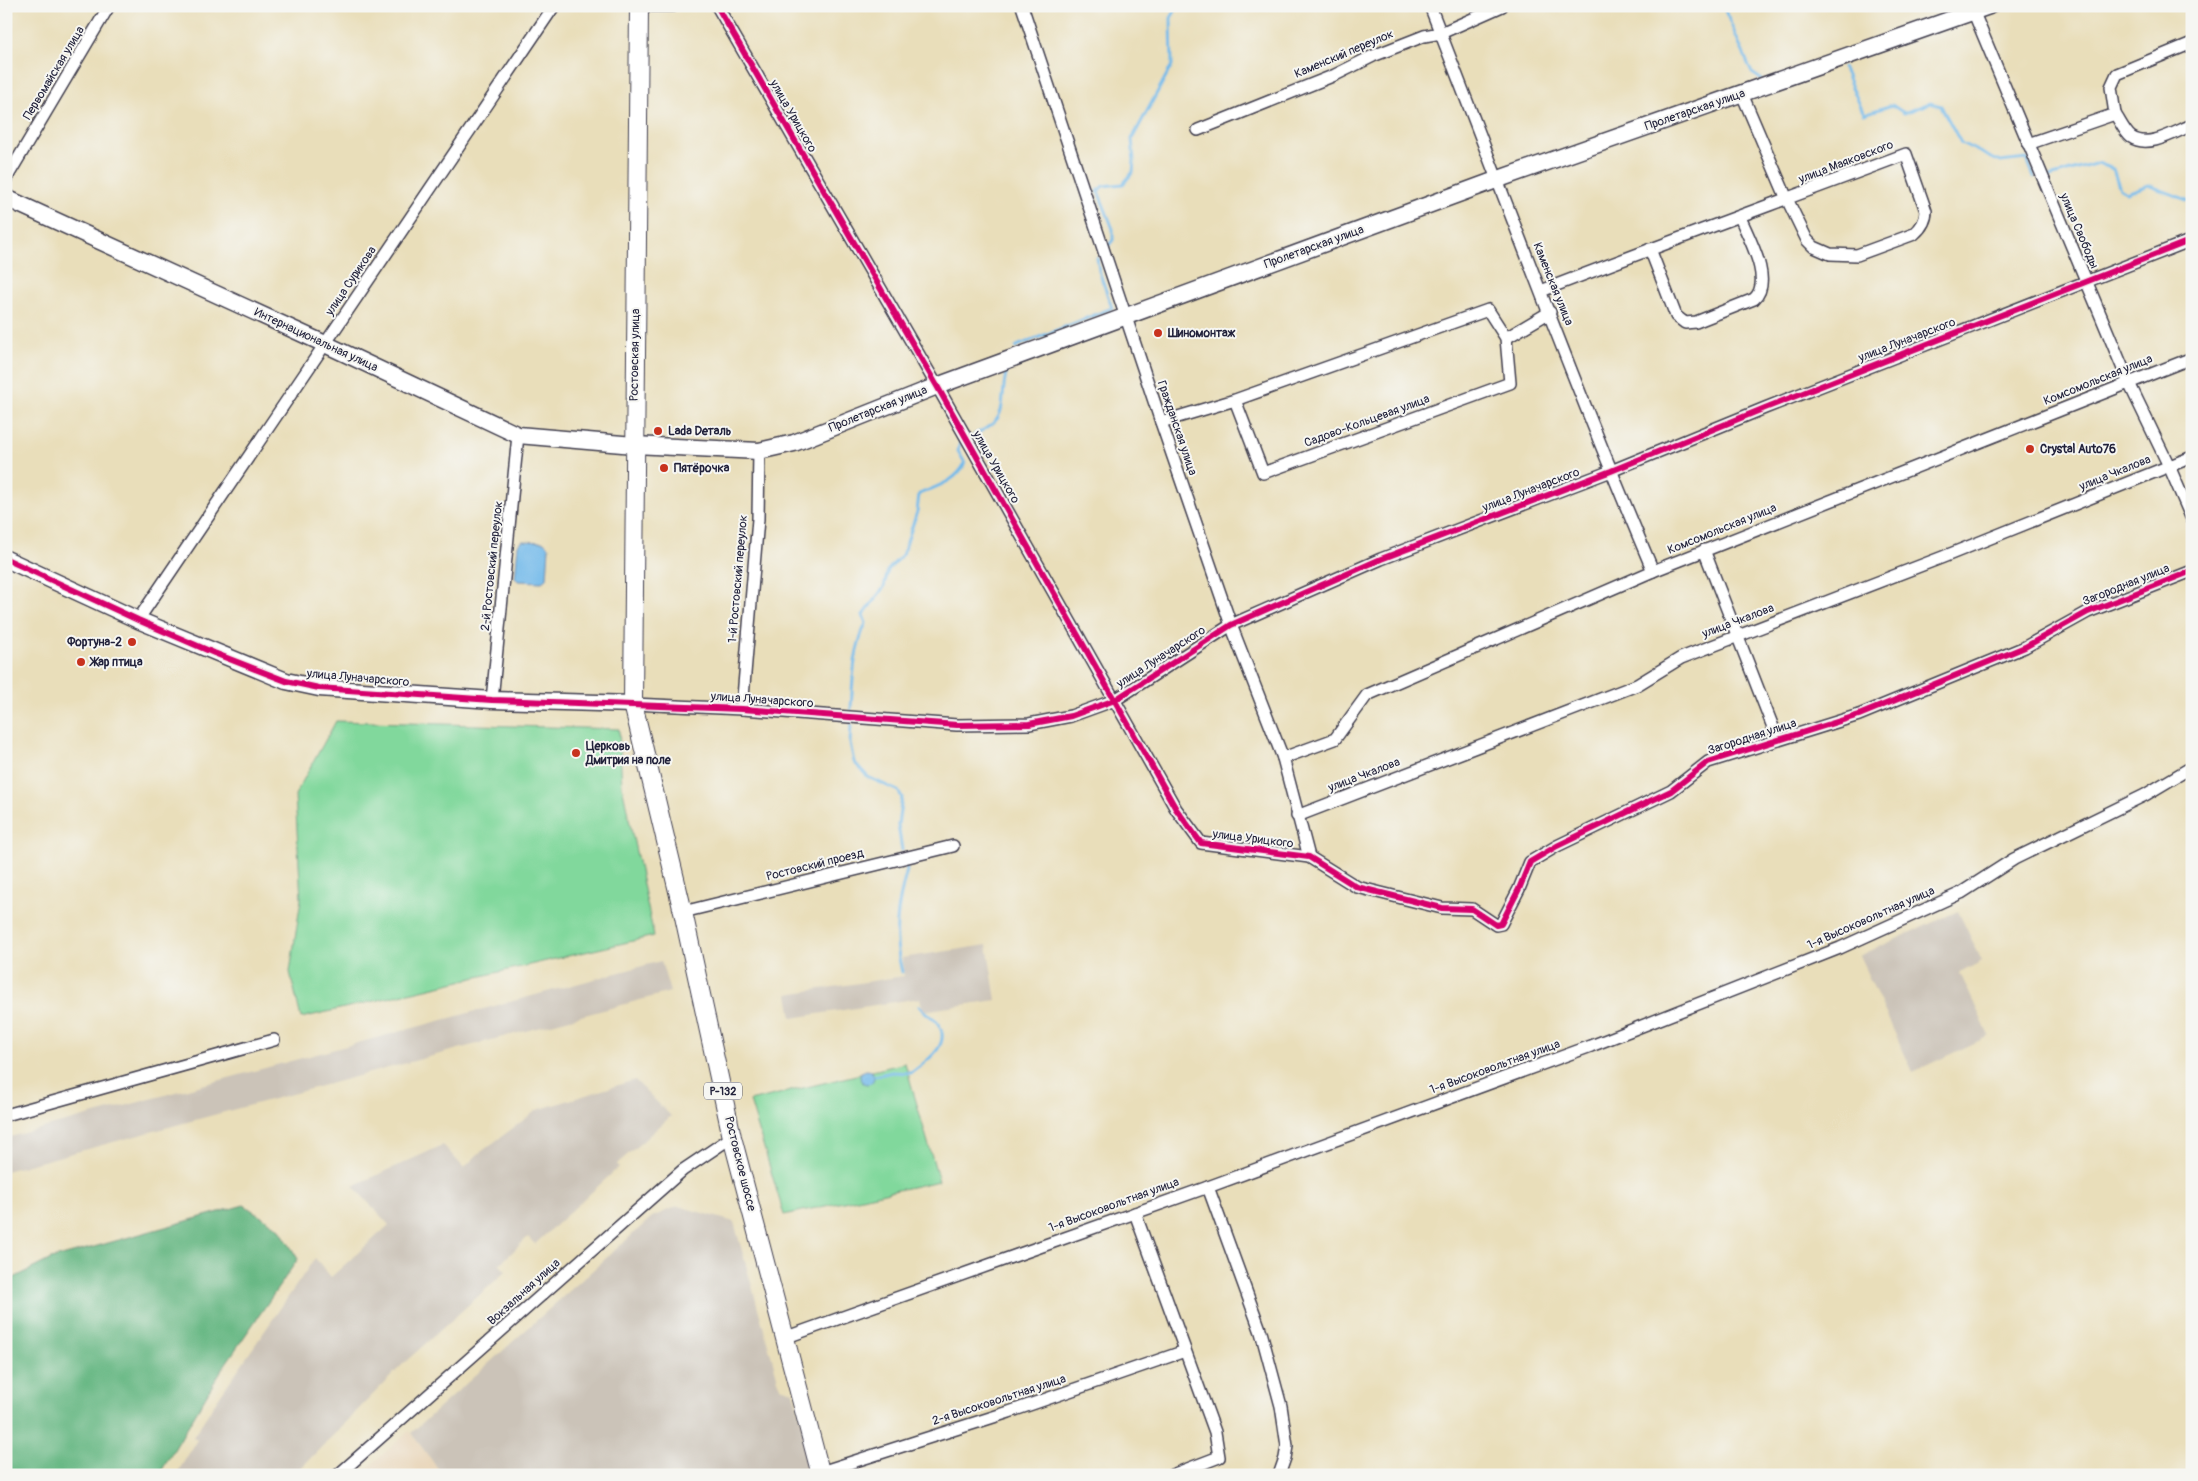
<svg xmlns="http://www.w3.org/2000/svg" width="2198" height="1481" font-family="Pangolin,sans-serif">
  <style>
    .built { fill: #e8d4b7 }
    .industrial { fill: #cbc3b8 }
    .green { fill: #81d89c; stroke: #527d6c }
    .forest { fill: #68b884; stroke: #456d60 }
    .water { fill: #73baea; stroke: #4a6e92 }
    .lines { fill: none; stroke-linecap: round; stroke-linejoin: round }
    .stream { stroke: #73baea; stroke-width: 3 }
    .street-casing { stroke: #403e4e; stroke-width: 14 }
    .secondary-casing { stroke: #403e4e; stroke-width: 19 }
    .primary-casing { stroke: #403e4e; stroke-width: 20 }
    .street { stroke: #fff; stroke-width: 11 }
    .secondary { stroke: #fff; stroke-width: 16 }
    .primary { stroke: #fff; stroke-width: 18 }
    .cycleway-casing { stroke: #f6f6f2; stroke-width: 9 }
    .cycleway { stroke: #d6006c; stroke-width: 6 }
    .poi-dot { fill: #c8321e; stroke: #f6f6f2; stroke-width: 2 }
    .labels { text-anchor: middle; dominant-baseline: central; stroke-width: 4; stroke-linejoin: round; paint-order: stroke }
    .shield { fill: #f6f6f2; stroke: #626272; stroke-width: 1 }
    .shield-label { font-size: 11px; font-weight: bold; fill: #22223b }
    .street-label { font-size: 12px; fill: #22223b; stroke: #f6f6f2 }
    .poi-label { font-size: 12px; font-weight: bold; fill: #22223b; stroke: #f6f6f2; text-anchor: start }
  </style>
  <rect width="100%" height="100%" fill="#f6f6f2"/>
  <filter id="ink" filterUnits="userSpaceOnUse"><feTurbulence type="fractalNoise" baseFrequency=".02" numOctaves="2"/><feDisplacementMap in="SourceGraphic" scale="10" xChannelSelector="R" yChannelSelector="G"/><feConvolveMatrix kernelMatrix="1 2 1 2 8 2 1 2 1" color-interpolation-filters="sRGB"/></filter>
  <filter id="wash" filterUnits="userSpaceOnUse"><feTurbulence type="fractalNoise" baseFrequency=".0096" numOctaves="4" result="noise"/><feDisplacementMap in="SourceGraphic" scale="20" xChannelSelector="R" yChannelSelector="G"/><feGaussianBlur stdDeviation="1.12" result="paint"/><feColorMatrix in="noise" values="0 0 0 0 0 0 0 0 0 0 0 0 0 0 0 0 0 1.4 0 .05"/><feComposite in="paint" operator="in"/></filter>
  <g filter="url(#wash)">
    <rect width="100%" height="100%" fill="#e9deba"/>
    <path class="built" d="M409 1431 443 1475H360Z"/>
    <g class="industrial">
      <path d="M1958 911 1982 961 1960 973 1989 1036 1913 1072 1859 956Z"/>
      <path d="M987 945 996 1000 923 1011 920 998 792 1018 788 994 904 976 902 958Z"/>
      <path d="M661 961 670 992 6 1171V1138Z"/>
      <path d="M635 1080 671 1116 617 1164 619 1167 535 1244 528 1237 503 1261 499 1264 506 1271 404 1363 294 1475H176L197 1440 193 1437 217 1400 315 1258 331 1277 389 1225 353 1186 443 1145 464 1168 477 1155 537 1110Z"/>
      <path d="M678 1206 734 1222 780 1387 793 1391 814 1465 792 1475H443L411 1433 652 1217Z"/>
    </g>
    <g class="green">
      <path d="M336 721 619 729 622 786 654 936 301 1018 290 972 301 899 295 795Z"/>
      <path d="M905 1063 939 1181 784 1215 750 1101Z"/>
    </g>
    <path class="forest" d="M244 1205 279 1228 298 1259 222 1369 159 1475H6V1282L51 1259Z"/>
    <g class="water">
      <path d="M522 541 544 542 549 547 547 578 542 582 518 581 515 578 518 545Z"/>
      <circle cx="867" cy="1077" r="7"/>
    </g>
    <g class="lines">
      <g class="stream">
        <path d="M1723 6 1752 73 1761 79"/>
        <path d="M1843 67 1864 114 1892 105 1904 113 1930 103 1941 106 1961 143 2000 162 2027 159 2034 177"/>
        <path d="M2050 177 2098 163 2113 169 2120 189 2127 193 2148 185 2192 202"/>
        <path d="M1109 245 1113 240V229L1098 191 1103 186 1123 184 1133 172 1134 161 1132 139 1172 65 1171 18 1178 6"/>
        <path d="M1016 348 1017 346 1112 308 1099 271 1097 258"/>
        <path d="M974 435C981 431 992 426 997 419 1006 407 1001 383 1008 368"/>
        <path d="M851 709C853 678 853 652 866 623L863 615 884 587 888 570 903 554 917 512 919 494C937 486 956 482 965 463L958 451 960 442"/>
        <path d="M851 725 850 743 854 762 868 777 898 791 902 797 898 825 902 850"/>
        <path d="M902 972C892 935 897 906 907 870L906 866"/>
        <path d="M875 1076 892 1072 911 1073C926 1062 955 1043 936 1021 931 1015 924 1013 919 1006"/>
      </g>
    </g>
  </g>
  <g filter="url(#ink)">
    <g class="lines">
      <g class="street-casing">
        <g id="street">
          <path d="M651 6H673"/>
          <path d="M717 6 937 386 1176 809 1201 843 1309 857 1357 887 1442 908 1472 909 1496 925 1501 924 1519 889 1530 862 1557 846 1671 791 1708 762 1859 715 2025 647 2088 612 2192 571"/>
          <path d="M1022 6 1161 422 1231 625 1283 758 1309 857"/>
          <path d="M1430 6C1504 195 1574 385 1653 571"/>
          <path d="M1971 6 2129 383 2169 466 2192 519"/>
          <path d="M2115 114 2111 87 2117 74 2192 43"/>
          <path d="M1198 130 1335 75 1373 56 1424 36 1441 33 1502 6"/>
          <path d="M2028 144 2115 114C2120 121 2124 131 2131 137 2148 149 2175 132 2192 125"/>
          <path d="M6 179 109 6"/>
          <path d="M1650 249 1676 316 1685 323 1696 322 1754 299C1774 281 1748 237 1740 217"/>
          <path d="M1541 291C1662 244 1784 200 1906 154L1926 211C1926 221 1921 228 1914 234L1857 255 1830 254 1814 247 1807 240 1787 199 1742 94"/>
          <path d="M1506 338 1550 312"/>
          <path d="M1161 422 1235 400 1488 310 1506 338 1510 383 1263 473 1235 400"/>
          <path d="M1704 550 1778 740"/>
          <path d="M138 620 554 6"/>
          <path d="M492 700 518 435"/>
          <path d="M633 704 742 709 957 725 1029 724 1071 716 1115 700 1231 625 1381 559 1611 471 1765 408 2192 240"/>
          <path d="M742 709 758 519 759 451"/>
          <path d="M1283 758 1335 739 1367 695 1653 571 2192 358"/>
          <path d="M1297 816 1637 685 1681 658 1943 557 2192 457"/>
          <path d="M683 912 953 846"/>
          <path d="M6 1115 274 1040"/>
          <path d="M1208 1187 1261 1332 1281 1406 1287 1446 1285 1458 1279 1475"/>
          <path d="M1135 1213 1215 1432 1219 1457 1172 1475"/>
          <path d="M784 1338 1208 1187 1591 1046 1840 948 1961 893 2014 859 2145 795 2192 767"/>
          <path d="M821 1472 1009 1412 1185 1351"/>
          <path d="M338 1475 683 1170 732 1137"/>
        </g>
      </g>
      <g class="secondary-casing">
        <g id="secondary">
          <path d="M6 198 325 344 518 435 634 445 759 451 794 443 937 386 1496 180 1989 6"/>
          <path d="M6 559 138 620 286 681 319 688 492 700 633 704"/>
        </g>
      </g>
      <g class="primary-casing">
        <path id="primary" d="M639 6 633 704 683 912 732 1137 821 1475"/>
      </g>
      <use href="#street" class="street"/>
      <use href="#secondary" class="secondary"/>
      <use href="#primary" class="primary"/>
      <g class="cycleway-casing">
        <g id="cycleway">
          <path d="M717 6 937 386 1176 809 1201 843 1309 857 1357 887 1442 908 1472 909 1496 925 1501 924 1519 889 1530 862 1557 846 1671 791 1708 762 1859 715 2025 647 2088 612 2192 571"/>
          <path d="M6 559 138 620 214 653 286 681 319 688 492 700 742 709 957 725 1029 724 1071 716 1115 700 1231 625 1381 559 1611 471 1765 408 2192 240"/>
        </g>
      </g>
      <use href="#cycleway" class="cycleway"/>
    </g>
  </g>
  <g class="poi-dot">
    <circle cx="1158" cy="333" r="5"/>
    <circle cx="658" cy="431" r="5"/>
    <circle cx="2030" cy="449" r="5"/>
    <circle cx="664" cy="468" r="5"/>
    <circle cx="132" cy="642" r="5"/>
    <circle cx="81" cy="662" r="5"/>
    <circle cx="576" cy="753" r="5"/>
  </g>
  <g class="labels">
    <rect class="shield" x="704" y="1082.5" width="38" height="17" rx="4"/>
    <g class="shield-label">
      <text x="723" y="1091">Р-132</text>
    </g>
    <g class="street-label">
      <text transform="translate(1344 54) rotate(-23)">Каменский переулок</text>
      <text transform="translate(54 73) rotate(-59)">Первомайская улица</text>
      <text transform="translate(1695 110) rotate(-19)">Пролетарская улица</text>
      <text transform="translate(793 116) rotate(60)">улица Урицкого</text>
      <text transform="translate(1846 162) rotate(-21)">улица Маяковского</text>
      <text transform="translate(2079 231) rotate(67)">улица Свободы</text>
      <text transform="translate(1314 247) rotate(-20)">Пролетарская улица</text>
      <text transform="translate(351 281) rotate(-56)">улица Сурикова</text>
      <text transform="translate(1553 284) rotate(68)">Каменская улица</text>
      <text transform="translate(316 340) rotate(25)">Интернациональная улица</text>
      <text transform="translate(1907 340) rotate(-21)">улица Луначарского</text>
      <text transform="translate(635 355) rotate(-89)">Ростовская улица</text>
      <text transform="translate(2098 380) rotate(-22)">Комсомольская улица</text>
      <text transform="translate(878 409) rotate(-22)">Пролетарская улица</text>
      <text transform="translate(1367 421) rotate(-20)">Садово-Кольцевая улица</text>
      <text transform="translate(1177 428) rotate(71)">Гражданская улица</text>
      <text transform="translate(996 467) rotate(60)">улица Урицкого</text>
      <text transform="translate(2115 473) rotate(-22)">улица Чкалова</text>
      <text transform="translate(1531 490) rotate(-21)">улица Луначарского</text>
      <text transform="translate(1722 529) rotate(-22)">Комсомольская улица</text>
      <text transform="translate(492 566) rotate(-84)">2-й Ростовский переулок</text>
      <text transform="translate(738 579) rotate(-85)">1-й Ростовский переулок</text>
      <text transform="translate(2126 585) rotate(-22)">Загородная улица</text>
      <text transform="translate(1738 621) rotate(-21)">улица Чкалова</text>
      <text transform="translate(1161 657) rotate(-33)">улица Луначарского</text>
      <text transform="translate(358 678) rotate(5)">улица Луначарского</text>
      <text transform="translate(762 700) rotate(4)">улица Луначарского</text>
      <text transform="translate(1752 737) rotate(-18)">Загородная улица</text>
      <text transform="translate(1364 775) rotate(-21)">улица Чкалова</text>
      <text transform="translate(1253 839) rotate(7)">улица Урицкого</text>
      <text transform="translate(815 865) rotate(-14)">Ростовский проезд</text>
      <text transform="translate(1871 918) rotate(-24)">1-я Высоковольтная улица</text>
      <text transform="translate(1495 1067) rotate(-20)">1-я Высоковольтная улица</text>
      <text transform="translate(740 1164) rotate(76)">Ростовское шоссе</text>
      <text transform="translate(1114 1205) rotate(-20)">1-я Высоковольтная улица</text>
      <text transform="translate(524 1292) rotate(-42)">Вокзальная улица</text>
      <text transform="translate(999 1400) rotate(-18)">2-я Высоковольтная улица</text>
    </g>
    <g class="poi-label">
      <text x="1168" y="333">Шиномонтаж</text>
      <text x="668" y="431">Lada Dеталь</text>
      <text x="2040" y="449">Crystal Auto76</text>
      <text x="674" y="468">Пятёрочка</text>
      <text x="122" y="642" text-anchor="end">Фортуна-2</text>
      <text x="91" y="662">Жар птица</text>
      <text x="586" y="746">Церковь<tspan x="586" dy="14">Дмитрия на поле</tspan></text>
    </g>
  </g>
  <rect width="2198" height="1481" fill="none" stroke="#f6f6f2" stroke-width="25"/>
</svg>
